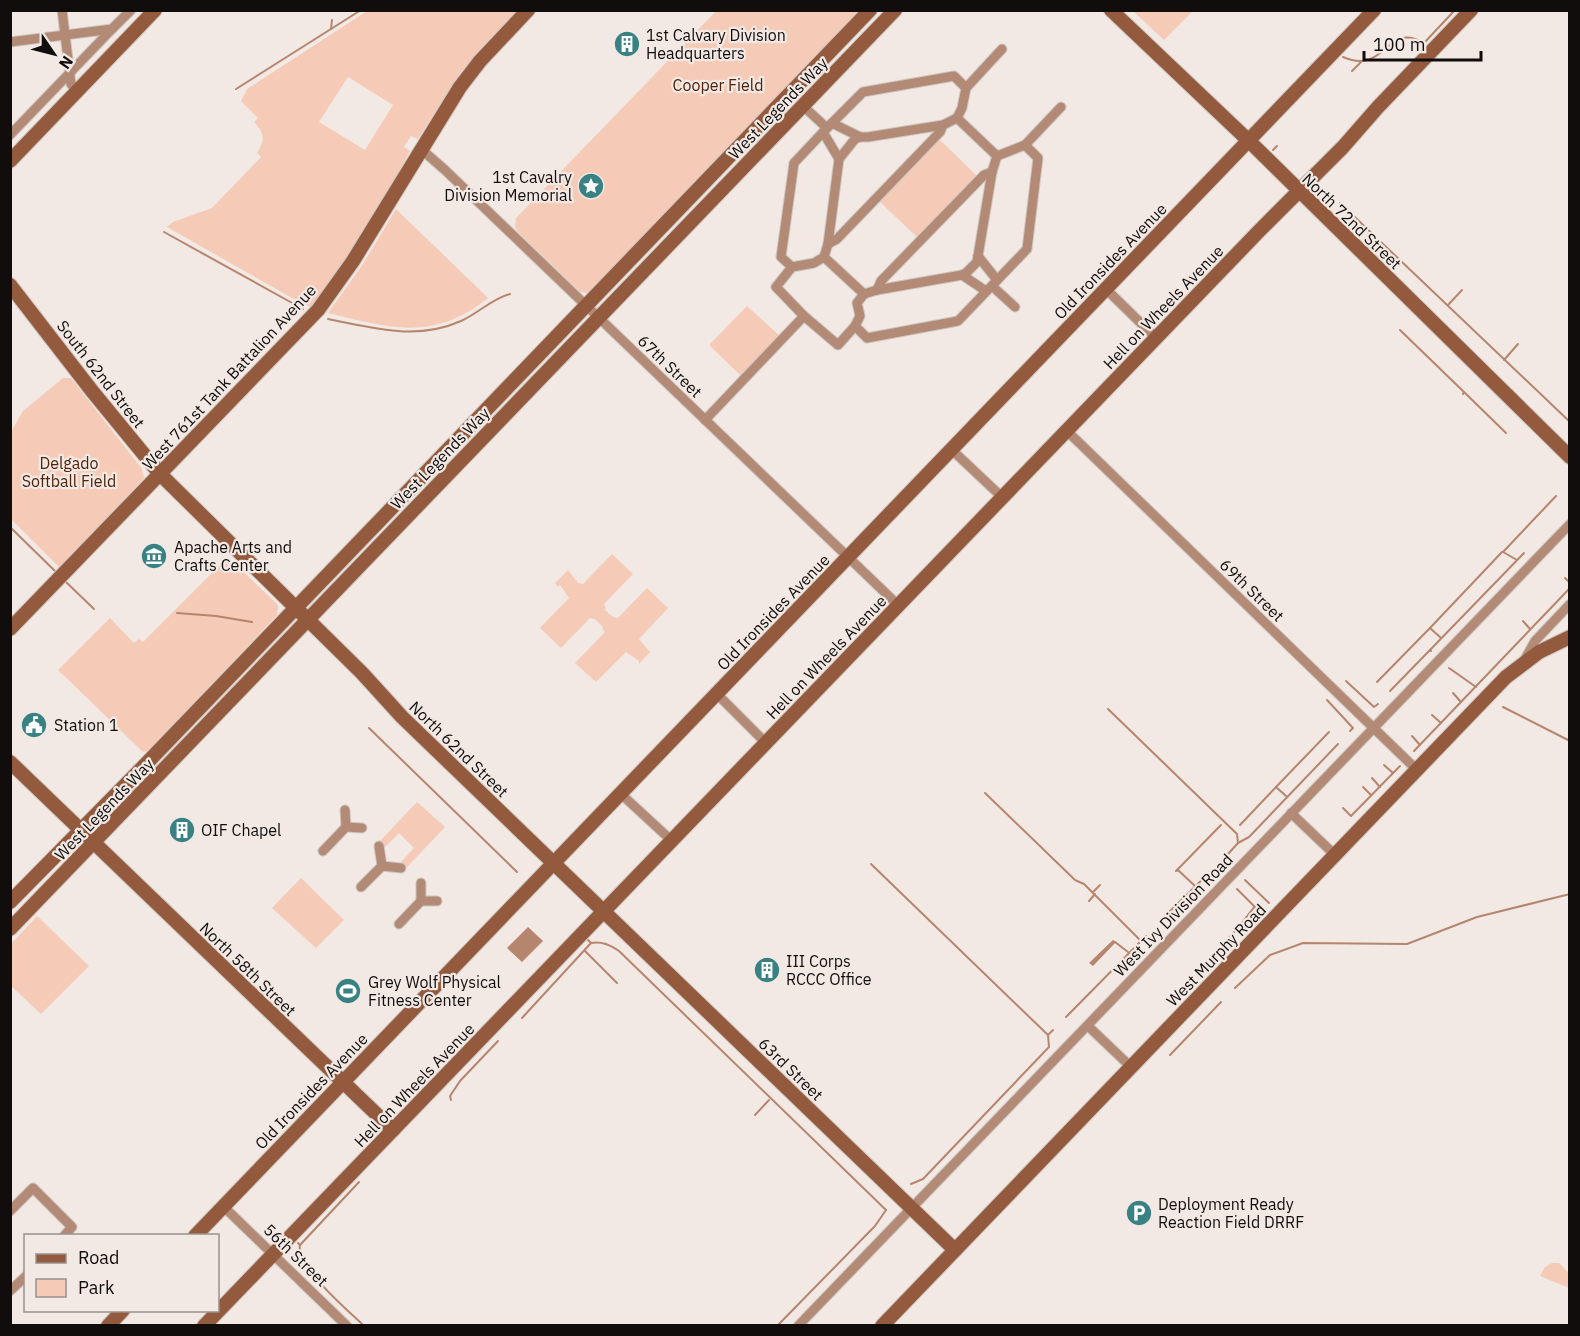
<svg xmlns="http://www.w3.org/2000/svg" width="1580" height="1336" font-family="'IBM Plex Sans',sans-serif">
  <style>
    .green { fill: #f5cbb8; fill-rule: evenodd }
    .water { fill: #b5856e }
    .lines { fill: none; stroke-linecap: round; stroke-linejoin: round }
    .stream { stroke: #b5856e; stroke-width: 2 }
    .street-casing { stroke: #cec6c1; stroke-width: 11 }
    .secondary-casing { stroke: #cec6c1; stroke-width: 16 }
    .street { stroke: #b28a76; stroke-width: 9 }
    .secondary { stroke: #945a3e; stroke-width: 14 }
    .labels { text-anchor: middle; dominant-baseline: central; stroke-width: 4.5; stroke-linejoin: round; paint-order: stroke }
    .poi-label { font-size: 16px; fill: #100d0c; stroke: #f2e9e4; text-anchor: start }
    .park-label { font-size: 16px; fill: #512309; stroke: #f2e9e4 }
    .street-label { font-size: 16px; fill: #100d0c; stroke: #f2e9e4 }
  </style>
  <rect width="100%" height="100%" fill="#f2e9e4"/>
  <g class="green">
    <path d="M367 11H517L486 43 460 73 418 139 411 136 404 147 410 151C381 206 350 258 312 308L292 298 167 227 173 222 212 208 261 157 257 153C265 141 265 133 254 122L258 118 241 101 247 89ZM348 77 393 105 365 150 319 122Z"/>
    <path d="M716 11H864L589 293 580 292 518 232 515 227 516 218Z"/>
    <path d="M1133 11H1193L1164 40Z"/>
    <path d="M938 138 978 177 918 238 878 200Z"/>
    <path d="M396 209 485 295 488 298C433 342 390 328 328 313L363 264Z"/>
    <path d="M747 306 780 336 741 376 710 346V344Z"/>
    <path d="M63 378H71L142 469 144 478 60 568 11 519V432L23 411Z"/>
    <path d="M612 554 633 574 604 604 606 608 605 610 613 617 618 618 647 588 668 608 639 639 649 651H651L639 664V661L626 652 596 682 575 663 605 632 602 629 603 627 595 619 590 618 561 648 540 628 569 598 560 585 558 587 555 583 568 570 578 583 583 584Z"/>
    <path d="M228 557 276 603 278 606 277 615 148 751 143 752 58 670 110 618 134 643 139 639 143 642Z"/>
    <path d="M417 802 445 827 406 868 401 862 414 848 399 833 385 847 379 842Z"/>
    <path d="M301 878 344 920 316 948 272 908Z"/>
    <path d="M37 916 89 966 41 1014 10 985 11 944Z"/>
    <path d="M1552 1263H1559L1569 1273V1288L1540 1276 1545 1267Z"/>
  </g>
  <g class="water">
    <path d="M528 927 543 941 522 962 507 948Z"/>
    <path d="M1113 940 1116 942 1093 966 1089 963Z"/>
  </g>
  <g class="lines">
    <g class="stream">
      <path d="M331 29 332 20"/>
      <path d="M1424 43 1455 10"/>
      <path d="M1343 57C1387 76 1386 20 1424 43"/>
      <path d="M1352 71 1361 62"/>
      <path d="M236 89 361 10"/>
      <path d="M1273 150 1277 146"/>
      <path d="M1340 203 1570 422"/>
      <path d="M164 232 303 309"/>
      <path d="M1448 305 1462 290"/>
      <path d="M328 319C374 328 416 341 461 321 479 313 491 299 510 294"/>
      <path d="M1400 330 1464 392"/>
      <path d="M1504 360 1518 344"/>
      <path d="M1463 394 1464 392 1506 433"/>
      <path d="M10 527 56 572"/>
      <path d="M1517 560 1503 552 1556 496"/>
      <path d="M1565 578 1570 583"/>
      <path d="M66 582 94 609"/>
      <path d="M1467 589 1502 552"/>
      <path d="M177 613 216 616 252 622"/>
      <path d="M1523 621 1530 629"/>
      <path d="M1441 638 1430 628 1466 590"/>
      <path d="M1430 650 1524 553"/>
      <path d="M1449 668 1476 687"/>
      <path d="M1346 681 1374 707 1378 704"/>
      <path d="M1377 682 1430 628"/>
      <path d="M1390 691 1430 650 1431 651"/>
      <path d="M1453 693 1461 702"/>
      <path d="M1327 700 1353 728 1350 731"/>
      <path d="M1503 707 1570 741"/>
      <path d="M1108 709 1237 834 1238 843 1228 854 1229 864"/>
      <path d="M1432 715 1441 723"/>
      <path d="M369 728 517 872"/>
      <path d="M1412 736 1420 745"/>
      <path d="M1414 751 1570 588"/>
      <path d="M1384 765 1393 773"/>
      <path d="M1372 778 1380 787"/>
      <path d="M1363 787 1371 795"/>
      <path d="M985 793 1075 880 1084 884 1141 941"/>
      <path d="M1286 796 1276 787 1329 732"/>
      <path d="M1343 808 1351 816 1400 766"/>
      <path d="M1240 825 1276 787"/>
      <path d="M1238 843 1249 837 1338 744"/>
      <path d="M871 864 1048 1035 1053 1030"/>
      <path d="M1245 880 1269 903"/>
      <path d="M1195 886 1178 870 1176 871 1221 825"/>
      <path d="M1237 889 1259 911"/>
      <path d="M1093 892 1100 885"/>
      <path d="M1089 901 1095 894"/>
      <path d="M1164 917 1212 870 1219 873"/>
      <path d="M1115 942 1128 952"/>
      <path d="M591 943C602 941 610 945 619 951L886 1210"/>
      <path d="M585 951 617 983"/>
      <path d="M1204 965 1238 928 1255 906"/>
      <path d="M1189 981 1191 979"/>
      <path d="M1235 988 1270 955 1303 943 1407 944 1477 917 1570 894"/>
      <path d="M1066 1017 1146 936"/>
      <path d="M522 1018 591 943 588 940"/>
      <path d="M1170 1055 1221 1002"/>
      <path d="M451 1100 450 1096 460 1081 498 1041"/>
      <path d="M755 1115 769 1100"/>
      <path d="M911 1184 923 1179 1049 1047 1048 1035"/>
      <path d="M298 1243 300 1245 359 1182"/>
      <path d="M300 1245C295 1266 348 1310 364 1326"/>
      <path d="M779 1324 875 1226 886 1210"/>
    </g>
    <g class="street-casing">
      <g id="street">
        <path d="M62 10 71 84 78 91"/>
        <path d="M10 42 112 29 131 10"/>
        <path d="M966 88 1002 49"/>
        <path d="M803 106 827 128"/>
        <path d="M957 118 997 156 992 172 977 262 966 273 962 275 877 290 864 294 824 257 828 244 839 159 855 139 860 137H868L943 125Z"/>
        <path d="M832 123 860 137"/>
        <path d="M823 132 839 159"/>
        <path d="M10 135 112 29"/>
        <path d="M1025 145 1061 107"/>
        <path d="M421 149 445 170 898 605"/>
        <path d="M828 244 837 239 940 132 943 125"/>
        <path d="M978 256 997 280"/>
        <path d="M824 257 814 263 792 267 781 257 794 163 827 128 863 92 954 76 966 88 962 108 957 118"/>
        <path d="M962 275 986 291"/>
        <path d="M992 286 1015 307"/>
        <path d="M1106 289 1156 338"/>
        <path d="M877 290 881 281 984 175 992 172"/>
        <path d="M864 294 857 303 860 316 855 326 867 338 958 321 1027 249 1038 158 1025 145 997 156"/>
        <path d="M804 316 838 345 855 326"/>
        <path d="M705 420 804 316 776 287 792 267"/>
        <path d="M1067 431 1417 770"/>
        <path d="M952 450 1003 498"/>
        <path d="M1524 661 1535 641 1570 604"/>
        <path d="M717 694 766 743"/>
        <path d="M621 794 672 841"/>
        <path d="M345 810 346 827 362 828"/>
        <path d="M1291 813 1335 855"/>
        <path d="M379 846 382 866 401 868"/>
        <path d="M323 851 346 827"/>
        <path d="M421 883V901H437"/>
        <path d="M361 887 382 866"/>
        <path d="M399 924 421 901"/>
        <path d="M1088 1026 1131 1067"/>
        <path d="M223 1206 347 1326"/>
        <path d="M10 1211 33 1188 72 1227 64 1236"/>
        <path d="M10 1291 26 1276"/>
        <path d="M798 1326 1570 524"/>
      </g>
    </g>
    <g class="secondary-casing">
      <g id="secondary">
        <path d="M1111 10 1249 141 1570 457"/>
        <path d="M10 161 155 10"/>
        <path d="M10 285 92 391 160 474 362 673 402 717 955 1250"/>
        <path d="M10 629 318 310 353 261 460 87 480 61 528 10"/>
        <path d="M10 762 393 1130"/>
        <path d="M10 902 143 767 870 10"/>
        <path d="M10 929 895 10"/>
        <path d="M195 1236 1374 10"/>
        <path d="M108 1326 123 1310"/>
        <path d="M204 1326 1260 230 1343 147 1378 107 1471 10"/>
        <path d="M882 1326 1506 677 1539 652 1570 637"/>
      </g>
    </g>
    <use href="#street" class="street"/>
    <use href="#secondary" class="secondary"/>
  </g>
  <defs>
    <g id="building-disc" transform="scale(1.35)"><circle r="9.5" fill="#398182" stroke="#f2e9e4"/><path d="M-4-6H4V6H1V3H-1V6H-4ZM-2.5-4.3h1.7v1.8h-1.7ZM.8-4.3h1.7v1.8H.8ZM-2.5-1h1.7V.8h-1.7ZM.8-1h1.7V.8H.8Z" fill="#fff"/></g>
    <g id="sight-disc" transform="scale(1.35)"><circle r="9.5" fill="#398182" stroke="#f2e9e4"/><path d="M0-6L1.8-2.2L6-1.7L2.9 1.2L3.7 5.4L0 3.3L-3.7 5.4L-2.9 1.2L-6-1.7L-1.8-2.2Z" fill="#fff"/></g>
    <g id="museum-disc" transform="scale(1.35)"><circle r="9.5" fill="#398182" stroke="#f2e9e4"/><path d="M0-6L6-3V-2H-6V-3ZM-5-1h2V3h-2ZM-1-1h2V3h-2ZM3-1h2V3H3ZM-6 4H6V6H-6Z" fill="#fff"/></g>
    <g id="civic-disc" transform="scale(1.35)"><circle r="9.5" fill="#398182" stroke="#f2e9e4"/><path d="M-.6-6.5H3V-4.5H.6V-3L4-1V1h2V6H-6V1h2V-1L-.6-3ZM-1.2 2.5V6h2.4V2.5Z" fill="#fff"/></g>
    <g id="stadium-disc" transform="scale(1.35)"><circle r="9.5" fill="#398182" stroke="#f2e9e4"/><path d="M0-5a6.5 5 0 1 0 0 10a6.5 5 0 1 0 0-10ZM-3.5-1.8h7v3.6h-7Z" fill="#fff"/></g>
    <g id="parking-disc" transform="scale(1.35)"><circle r="9.5" fill="#398182" stroke="#f2e9e4"/><path d="M-3.5-5.5H1a3.5 3.5 0 0 1 0 7H-1V5.5H-3.5ZM-1-3.4V-.6H.8a1.4 1.4 0 0 0 0-2.8Z" fill="#fff"/></g>
  </defs>
  <g fill-rule="evenodd">
    <use href="#building-disc" x="627" y="44"/>
    <use href="#sight-disc" x="591" y="186"/>
    <use href="#museum-disc" x="154" y="556"/>
    <use href="#civic-disc" x="34" y="725"/>
    <use href="#building-disc" x="182" y="830"/>
    <use href="#building-disc" x="767" y="970"/>
    <use href="#stadium-disc" x="348" y="991"/>
    <use href="#parking-disc" x="1139" y="1213"/>
  </g>
  <g class="labels">
    <g class="poi-label">
      <text x="646" y="35">1st Calvary Division<tspan x="646" dy="18">Headquarters</tspan></text>
      <text x="572" y="177" text-anchor="end">1st Cavalry<tspan x="572" dy="18">Division Memorial</tspan></text>
      <text x="174" y="547">Apache Arts and<tspan x="174" dy="18">Crafts Center</tspan></text>
      <text x="54" y="725">Station 1</text>
      <text x="201" y="830">OIF Chapel</text>
      <text x="786" y="961">III Corps<tspan x="786" dy="18">RCCC Office</tspan></text>
      <text x="368" y="982">Grey Wolf Physical<tspan x="368" dy="18">Fitness Center</tspan></text>
      <text x="1158" y="1204">Deployment Ready<tspan x="1158" dy="18">Reaction Field DRRF</tspan></text>
    </g>
    <g class="park-label">
      <text x="718" y="85">Cooper Field</text>
      <text x="69" y="463">Delgado<tspan x="69" dy="18">Softball Field</tspan></text>
    </g>
    <g class="street-label">
      <text transform="translate(778 108) rotate(-46)">West Legends Way</text>
      <text transform="translate(1352 221) rotate(44)">North 72nd Street</text>
      <text transform="translate(1110 261) rotate(-46)">Old Ironsides Avenue</text>
      <text transform="translate(1163 307) rotate(-46)">Hell on Wheels Avenue</text>
      <text transform="translate(670 366) rotate(44)">67th Street</text>
      <text transform="translate(101 374) rotate(52)">South 62nd Street</text>
      <text transform="translate(229 377) rotate(-47)">West 761st Tank Battalion Avenue</text>
      <text transform="translate(440 458) rotate(-46)">West Legends Way</text>
      <text transform="translate(1252 590) rotate(44)">69th Street</text>
      <text transform="translate(773 612) rotate(-46)">Old Ironsides Avenue</text>
      <text transform="translate(826 657) rotate(-46)">Hell on Wheels Avenue</text>
      <text transform="translate(459 749) rotate(44)">North 62nd Street</text>
      <text transform="translate(104 809) rotate(-46)">West Legends Way</text>
      <text transform="translate(1173 915) rotate(-46)">West Ivy Division Road</text>
      <text transform="translate(1216 955) rotate(-46)">West Murphy Road</text>
      <text transform="translate(248 969) rotate(44)">North 58th Street</text>
      <text transform="translate(791 1069) rotate(44)">63rd Street</text>
      <text transform="translate(414 1085) rotate(-46)">Hell on Wheels Avenue</text>
      <text transform="translate(311 1091) rotate(-46)">Old Ironsides Avenue</text>
      <text transform="translate(296 1255) rotate(44)">56th Street</text>
    </g>
  </g>
  <rect width="1580" height="1336" fill="none" stroke="#100d0c" stroke-width="24"/>
  <rect x="24" y="1234" width="195" height="78" fill="#f2e9e4" stroke="#98918e" stroke-width="1.5"/>
  <rect x="36" y="1254" width="30" height="9" fill="#945a3e" stroke="#98918e" stroke-width="1.5"/>
  <text x="78" y="1264" font-size="18" fill="#100d0c">Road</text>
  <rect x="36" y="1279" width="30" height="18" fill="#f5cbb8" stroke="#98918e" stroke-width="1.5"/>
  <text x="78" y="1294" font-size="18" fill="#100d0c">Park</text>
  <g transform="translate(54 54) rotate(125)" stroke="#f2e9e4" stroke-width="4.5" paint-order="stroke">
  <path d="M0-4.5L10 22L0 15L-10 22Z" fill="#100d0c"/>
  <text y="-9" font-size="16" font-weight="bold" text-anchor="middle" fill="#100d0c">N</text>
  </g>
  <path d="M1364 51v9h117v-9" fill="none" stroke="#100d0c" stroke-width="3"/>
  <text x="1373" y="51" font-size="18" fill="#100d0c" stroke="#f2e9e4" stroke-width="4.5" paint-order="stroke">100 m</text>
</svg>
